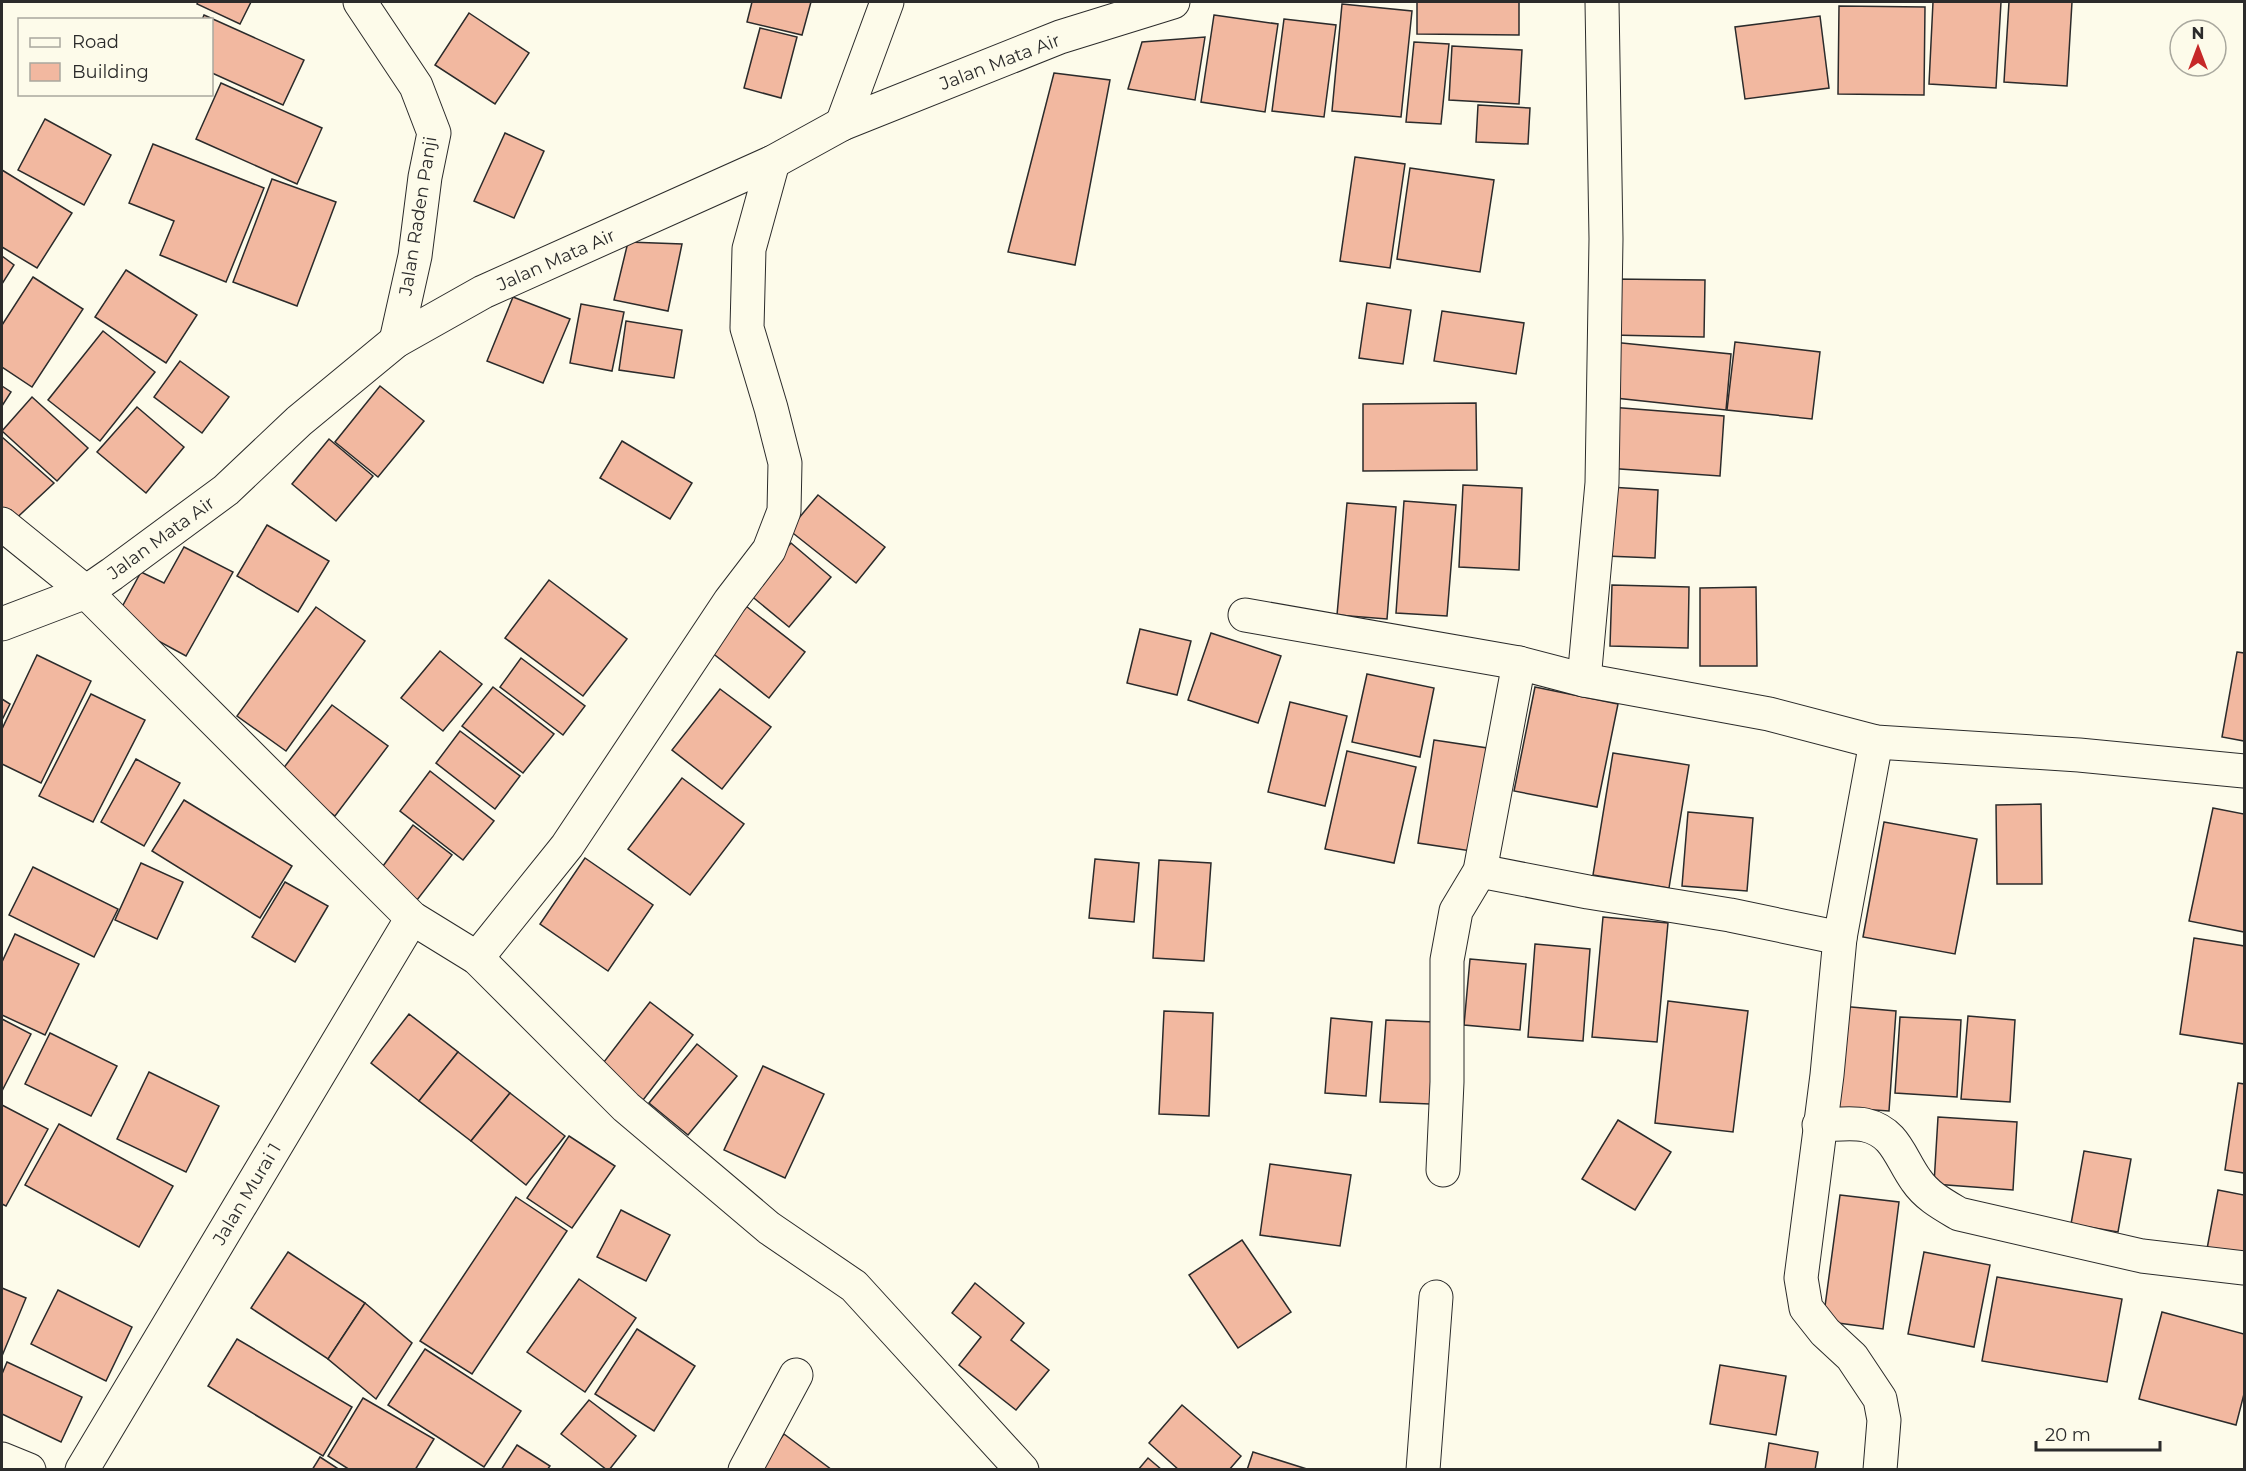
<svg xmlns="http://www.w3.org/2000/svg" width="2246" height="1471" font-family="Montserrat,sans-serif">
  <style>
    .building { fill: #f2b8a0; stroke: #2b2b2b; stroke-width: 1.5 }
    .lines { fill: none; stroke-linecap: round; stroke-linejoin: round }
    .minor-casing { stroke: #2b2b2b; stroke-width: 35 }
    .minor { stroke: #fdfbea; stroke-width: 33 }
    .labels { text-anchor: middle; dominant-baseline: central; stroke-width: 4.5; stroke-linejoin: round; paint-order: stroke }
    .street-label { font-size: 18px; fill: #2b2b2b; stroke: #fdfbea }
  </style>
  <rect width="100%" height="100%" fill="#fdfbea"/>
  <g class="building">
    <path d="M198 2H251L240 24 197 4Z"/>
    <path d="M752 2H811L802 35 747 22Z"/>
    <path d="M1417 2H1519V35L1417 34Z"/>
    <path d="M1933 2H2001L1996 88 1929 84Z"/>
    <path d="M2009 2H2072L2067 86 2004 82Z"/>
    <path d="M1342 4 1412 11 1401 117 1332 111Z"/>
    <path d="M1839 6 1925 7 1924 95 1838 94Z"/>
    <path d="M469 13 529 53 495 104 435 65Z"/>
    <path d="M204 15 304 60 283 105 212 73V20H202Z"/>
    <path d="M1214 15 1278 24 1265 112 1201 102Z"/>
    <path d="M1820 16 1829 88 1745 99 1735 27Z"/>
    <path d="M1284 19 1336 25 1324 117 1272 111Z"/>
    <path d="M760 28 797 37 781 98 744 88Z"/>
    <path d="M1205 37 1195 100 1128 89 1142 42Z"/>
    <path d="M1414 42 1449 44 1441 124 1406 122Z"/>
    <path d="M1452 46 1522 50 1519 104 1449 100Z"/>
    <path d="M1054 73 1110 80 1075 265 1008 252Z"/>
    <path d="M221 83 322 128 297 184 196 139Z"/>
    <path d="M1478 105 1530 108 1528 144 1476 142Z"/>
    <path d="M45 119 111 155 84 205 18 170Z"/>
    <path d="M505 133 544 151 514 218 474 201Z"/>
    <path d="M153 144 264 188 226 282 160 255 174 221 129 203Z"/>
    <path d="M1355 157 1405 164 1390 268 1340 261Z"/>
    <path d="M1410 168 1494 180 1480 272 1397 259Z"/>
    <path d="M2 170 72 213 37 268 2 247Z"/>
    <path d="M272 179 336 202 297 306 233 282Z"/>
    <path d="M628 242 682 244 668 311 614 300Z"/>
    <path d="M2 256 14 265 2 284Z"/>
    <path d="M126 270 197 315 166 363 95 317Z"/>
    <path d="M33 277 83 309 32 387 2 367V325Z"/>
    <path d="M1612 279 1705 280 1704 337 1611 335Z"/>
    <path d="M513 297 570 319 543 383 487 361Z"/>
    <path d="M1367 303 1411 310 1403 364 1359 358Z"/>
    <path d="M581 304 624 312 612 371 570 363Z"/>
    <path d="M1442 311 1524 323 1516 374 1434 361Z"/>
    <path d="M626 321 682 330 674 378 619 370Z"/>
    <path d="M103 331 155 372 100 441 48 400Z"/>
    <path d="M1612 342 1731 354 1726 410 1606 397Z"/>
    <path d="M1735 342 1820 352 1812 419 1727 410Z"/>
    <path d="M180 361 229 397 202 433 154 397Z"/>
    <path d="M2 386 11 392 2 406Z"/>
    <path d="M380 386 424 421 378 477 335 442Z"/>
    <path d="M32 397 88 448 57 481 2 431Z"/>
    <path d="M1476 403 1477 470 1363 471V404Z"/>
    <path d="M137 407 184 447 146 493 97 452Z"/>
    <path d="M1610 407 1724 416 1720 476 1606 468Z"/>
    <path d="M2 437 54 483 8 526 2 521Z"/>
    <path d="M329 439 373 476 336 521 292 484Z"/>
    <path d="M622 441 692 483 670 519 600 478Z"/>
    <path d="M1463 485 1522 488 1519 570 1459 567Z"/>
    <path d="M1609 487 1658 490 1655 558 1606 556Z"/>
    <path d="M818 495 885 547 856 583 789 530Z"/>
    <path d="M1404 501 1456 505 1447 616 1396 613Z"/>
    <path d="M1347 503 1396 507 1387 619 1337 615Z"/>
    <path d="M267 525 329 561 298 612 237 576Z"/>
    <path d="M791 543 831 577 789 627 749 594Z"/>
    <path d="M184 547 233 572 186 656 116 618 141 572 164 583Z"/>
    <path d="M549 580 627 639 583 696 505 638Z"/>
    <path d="M1612 585 1689 587 1688 648 1610 646Z"/>
    <path d="M1756 587 1757 666H1700V588Z"/>
    <path d="M742 603 805 652 769 698 706 648Z"/>
    <path d="M316 607 365 641 286 751 237 716Z"/>
    <path d="M1140 629 1191 641 1177 695 1127 683Z"/>
    <path d="M1211 633 1281 656 1258 723 1188 700Z"/>
    <path d="M440 651 482 684 443 731 401 698Z"/>
    <path d="M2237 652 2244 653V741L2222 737Z"/>
    <path d="M37 655 91 681 41 783 2 764V729Z"/>
    <path d="M521 658 585 706 563 735 500 687Z"/>
    <path d="M1367 674 1434 688 1420 757 1352 742Z"/>
    <path d="M493 687 554 734 523 773 462 726Z"/>
    <path d="M1535 687 1618 704 1597 807 1514 791Z"/>
    <path d="M720 689 771 727 722 789 672 750Z"/>
    <path d="M91 694 145 720 93 822 39 796Z"/>
    <path d="M2 699 10 704 2 720Z"/>
    <path d="M1290 702 1347 716 1325 806 1268 792Z"/>
    <path d="M332 705 388 746 335 816 279 774Z"/>
    <path d="M460 731 520 776 495 809 436 763Z"/>
    <path d="M1434 740 1494 749 1478 852 1418 843Z"/>
    <path d="M1347 751 1416 767 1394 863 1325 849Z"/>
    <path d="M1613 753 1689 765 1669 888 1593 875Z"/>
    <path d="M136 759 180 783 144 846 101 822Z"/>
    <path d="M430 771 494 821 463 860 400 811Z"/>
    <path d="M682 778 744 824 690 895 628 849Z"/>
    <path d="M184 800 292 866 260 918 152 851Z"/>
    <path d="M2041 804 2042 884H1997L1996 805Z"/>
    <path d="M2213 808 2244 814V932L2189 921Z"/>
    <path d="M1688 812 1753 818 1747 891 1682 886Z"/>
    <path d="M1884 822 1977 839 1955 954 1863 937Z"/>
    <path d="M413 825 452 855 410 909 375 877Z"/>
    <path d="M585 858 653 905 608 971 540 924Z"/>
    <path d="M1095 859 1139 863 1134 922 1089 918Z"/>
    <path d="M1159 860 1211 863 1204 961 1153 958Z"/>
    <path d="M141 863 183 882 157 939 115 920Z"/>
    <path d="M33 867 118 909 94 957 9 915Z"/>
    <path d="M285 882 328 906 295 962 252 937Z"/>
    <path d="M1603 917 1668 923 1657 1042 1592 1037Z"/>
    <path d="M15 934 79 964 45 1035 2 1015V962Z"/>
    <path d="M2194 938 2244 946V1044L2180 1034Z"/>
    <path d="M1535 944 1590 949 1583 1041 1528 1037Z"/>
    <path d="M1470 959 1526 964 1520 1030 1464 1025Z"/>
    <path d="M1668 1001 1748 1011 1733 1132 1655 1123Z"/>
    <path d="M650 1002 693 1035 640 1104 597 1071Z"/>
    <path d="M1840 1006 1896 1011 1889 1111 1832 1107Z"/>
    <path d="M1164 1011 1213 1013 1209 1116 1159 1114Z"/>
    <path d="M409 1014 458 1052 419 1101 371 1063Z"/>
    <path d="M1968 1016 2015 1020 2010 1102 1961 1099Z"/>
    <path d="M1900 1017 1961 1020 1957 1097 1895 1093Z"/>
    <path d="M1331 1018 1372 1022 1366 1096 1325 1093Z"/>
    <path d="M2 1019 31 1034 2 1091Z"/>
    <path d="M1386 1020 1435 1022 1430 1104 1380 1102Z"/>
    <path d="M50 1033 117 1066 91 1116 25 1084Z"/>
    <path d="M697 1044 737 1076 688 1135 649 1103Z"/>
    <path d="M458 1052 510 1093 471 1141 419 1101Z"/>
    <path d="M763 1066 824 1094 785 1178 724 1150Z"/>
    <path d="M149 1072 219 1106 186 1172 117 1139Z"/>
    <path d="M2238 1083 2244 1084V1173L2225 1170Z"/>
    <path d="M510 1093 565 1136 526 1185 471 1141Z"/>
    <path d="M2 1105 48 1129 6 1206 2 1204Z"/>
    <path d="M1938 1117 2017 1122 2013 1190 1934 1184Z"/>
    <path d="M1618 1120 1671 1152 1635 1210 1582 1179Z"/>
    <path d="M59 1124 173 1186 139 1247 25 1185Z"/>
    <path d="M569 1136 615 1166 572 1228 527 1198Z"/>
    <path d="M2084 1151 2131 1159 2118 1232 2071 1224Z"/>
    <path d="M1270 1164 1351 1175 1340 1246 1260 1235Z"/>
    <path d="M2218 1190 2244 1195V1256L2207 1249Z"/>
    <path d="M1840 1195 1899 1202 1883 1329 1823 1321Z"/>
    <path d="M516 1197 567 1231 472 1374 420 1341Z"/>
    <path d="M621 1210 670 1235 646 1281 597 1257Z"/>
    <path d="M1242 1240 1291 1312 1238 1348 1189 1275Z"/>
    <path d="M288 1252 365 1303 328 1359 251 1308Z"/>
    <path d="M1924 1252 1990 1265 1974 1347 1908 1334Z"/>
    <path d="M1997 1277 2122 1299 2107 1382 1982 1361Z"/>
    <path d="M579 1279 636 1318 585 1392 527 1352Z"/>
    <path d="M975 1283 1024 1323 1011 1340 1049 1370 1016 1410 959 1365 981 1337 952 1313Z"/>
    <path d="M2 1288 26 1298 2 1356Z"/>
    <path d="M58 1290 132 1327 106 1381 31 1344Z"/>
    <path d="M365 1303 412 1343 376 1399 328 1359Z"/>
    <path d="M2162 1312 2244 1334V1394L2236 1425 2139 1399Z"/>
    <path d="M637 1329 695 1366 654 1431 595 1394Z"/>
    <path d="M237 1339 352 1407 323 1456 208 1386Z"/>
    <path d="M425 1349 521 1411 484 1467 388 1405Z"/>
    <path d="M7 1362 82 1397 61 1442 2 1414V1374Z"/>
    <path d="M1720 1365 1786 1376 1776 1435 1710 1424Z"/>
    <path d="M363 1398 434 1439 415 1470H350L328 1456Z"/>
    <path d="M589 1400 636 1436 609 1470H607L561 1434Z"/>
    <path d="M1182 1405 1241 1456 1229 1470H1179L1149 1443Z"/>
    <path d="M784 1434 832 1470H758Z"/>
    <path d="M1769 1443 1818 1452 1815 1470H1765Z"/>
    <path d="M517 1445 550 1466 547 1470H501Z"/>
    <path d="M1253 1452 1310 1470H1247Z"/>
    <path d="M320 1457 340 1470H312Z"/>
    <path d="M1148 1458 1162 1470H1138Z"/>
  </g>
  <g class="lines">
    <g class="minor-casing">
      <g id="minor">
        <path d="M360 2 416 86 434 133 425 177 415 256 396 341"/>
        <path d="M842 124 887 2"/>
        <path d="M2 524 86 592 412 918 477 958 626 1107 769 1228 854 1286 1022 1470"/>
        <path d="M1245 615 1519 663 1584 680 1769 714 1876 742 2079 755 2244 771"/>
        <path d="M2 624 86 592 112 574 226 490 299 421 396 341 483 292 773 162 842 124 1060 37 1173 2"/>
        <path d="M1584 680 1602 483 1606 239 1602 2"/>
        <path d="M1876 742 1840 938 1827 1075 1801 1278 1806 1308 1825 1332 1852 1357 1880 1399 1884 1420 1880 1470"/>
        <path d="M1480 871 1588 892 1730 915 1840 938"/>
        <path d="M477 958 567 846 730 601 769 550 784 511 785 463 771 408 747 328 749 249 773 162"/>
        <path d="M1819 1125C1833 1125 1851 1122 1865 1125 1896 1132 1900 1158 1916 1180 1927 1196 1942 1204 1959 1214L2142 1256 2244 1268"/>
        <path d="M1443 1170 1447 1082V960L1456 911 1480 871 1519 663"/>
        <path d="M2 1459 29 1470"/>
        <path d="M82 1470 412 918"/>
        <path d="M745 1470 796 1375"/>
        <path d="M1423 1470 1436 1297"/>
      </g>
    </g>
    <use href="#minor" class="minor"/>
  </g>
  <g class="labels">
    <g class="street-label">
      <text transform="translate(1000 62) rotate(-21)">Jalan Mata Air</text>
      <text transform="translate(418 216) rotate(-81)">Jalan Raden Panji</text>
      <text transform="translate(556 260) rotate(-24)">Jalan Mata Air</text>
      <text transform="translate(161 538) rotate(-36)">Jalan Mata Air</text>
      <text transform="translate(247 1194) rotate(-59)">Jalan Murai 1</text>
    </g>
  </g>
  <rect width="2246" height="1471" fill="none" stroke="#2b2b2b" stroke-width="6"/>
  <rect x="18" y="18" width="195" height="78" fill="#fdfbea" stroke="#a9a89e" stroke-width="1.5"/>
  <rect x="30" y="38" width="30" height="9" fill="#fdfbea" stroke="#a9a89e" stroke-width="1.5"/>
  <text x="72" y="48" font-size="18" fill="#2b2b2b">Road</text>
  <rect x="30" y="63" width="30" height="18" fill="#f2b8a0" stroke="#a9a89e" stroke-width="1.5"/>
  <text x="72" y="78" font-size="18" fill="#2b2b2b">Building</text>
  <g transform="translate(2198 48)"><circle r="28" fill="#fdfbea" stroke="#a9a89e" stroke-width="1.5"/>
  <path d="M0-4.5L10 22L0 15L-10 22Z" fill="#c62828"/>
  <text y="-9" font-size="16" font-weight="bold" text-anchor="middle" fill="#2b2b2b">N</text>
  </g>
  <path d="M2036 1441v9h124v-9" fill="none" stroke="#2b2b2b" stroke-width="3"/>
  <text x="2045" y="1441" font-size="18" fill="#2b2b2b" stroke="#fdfbea" stroke-width="4.5" paint-order="stroke">20 m</text>
</svg>
